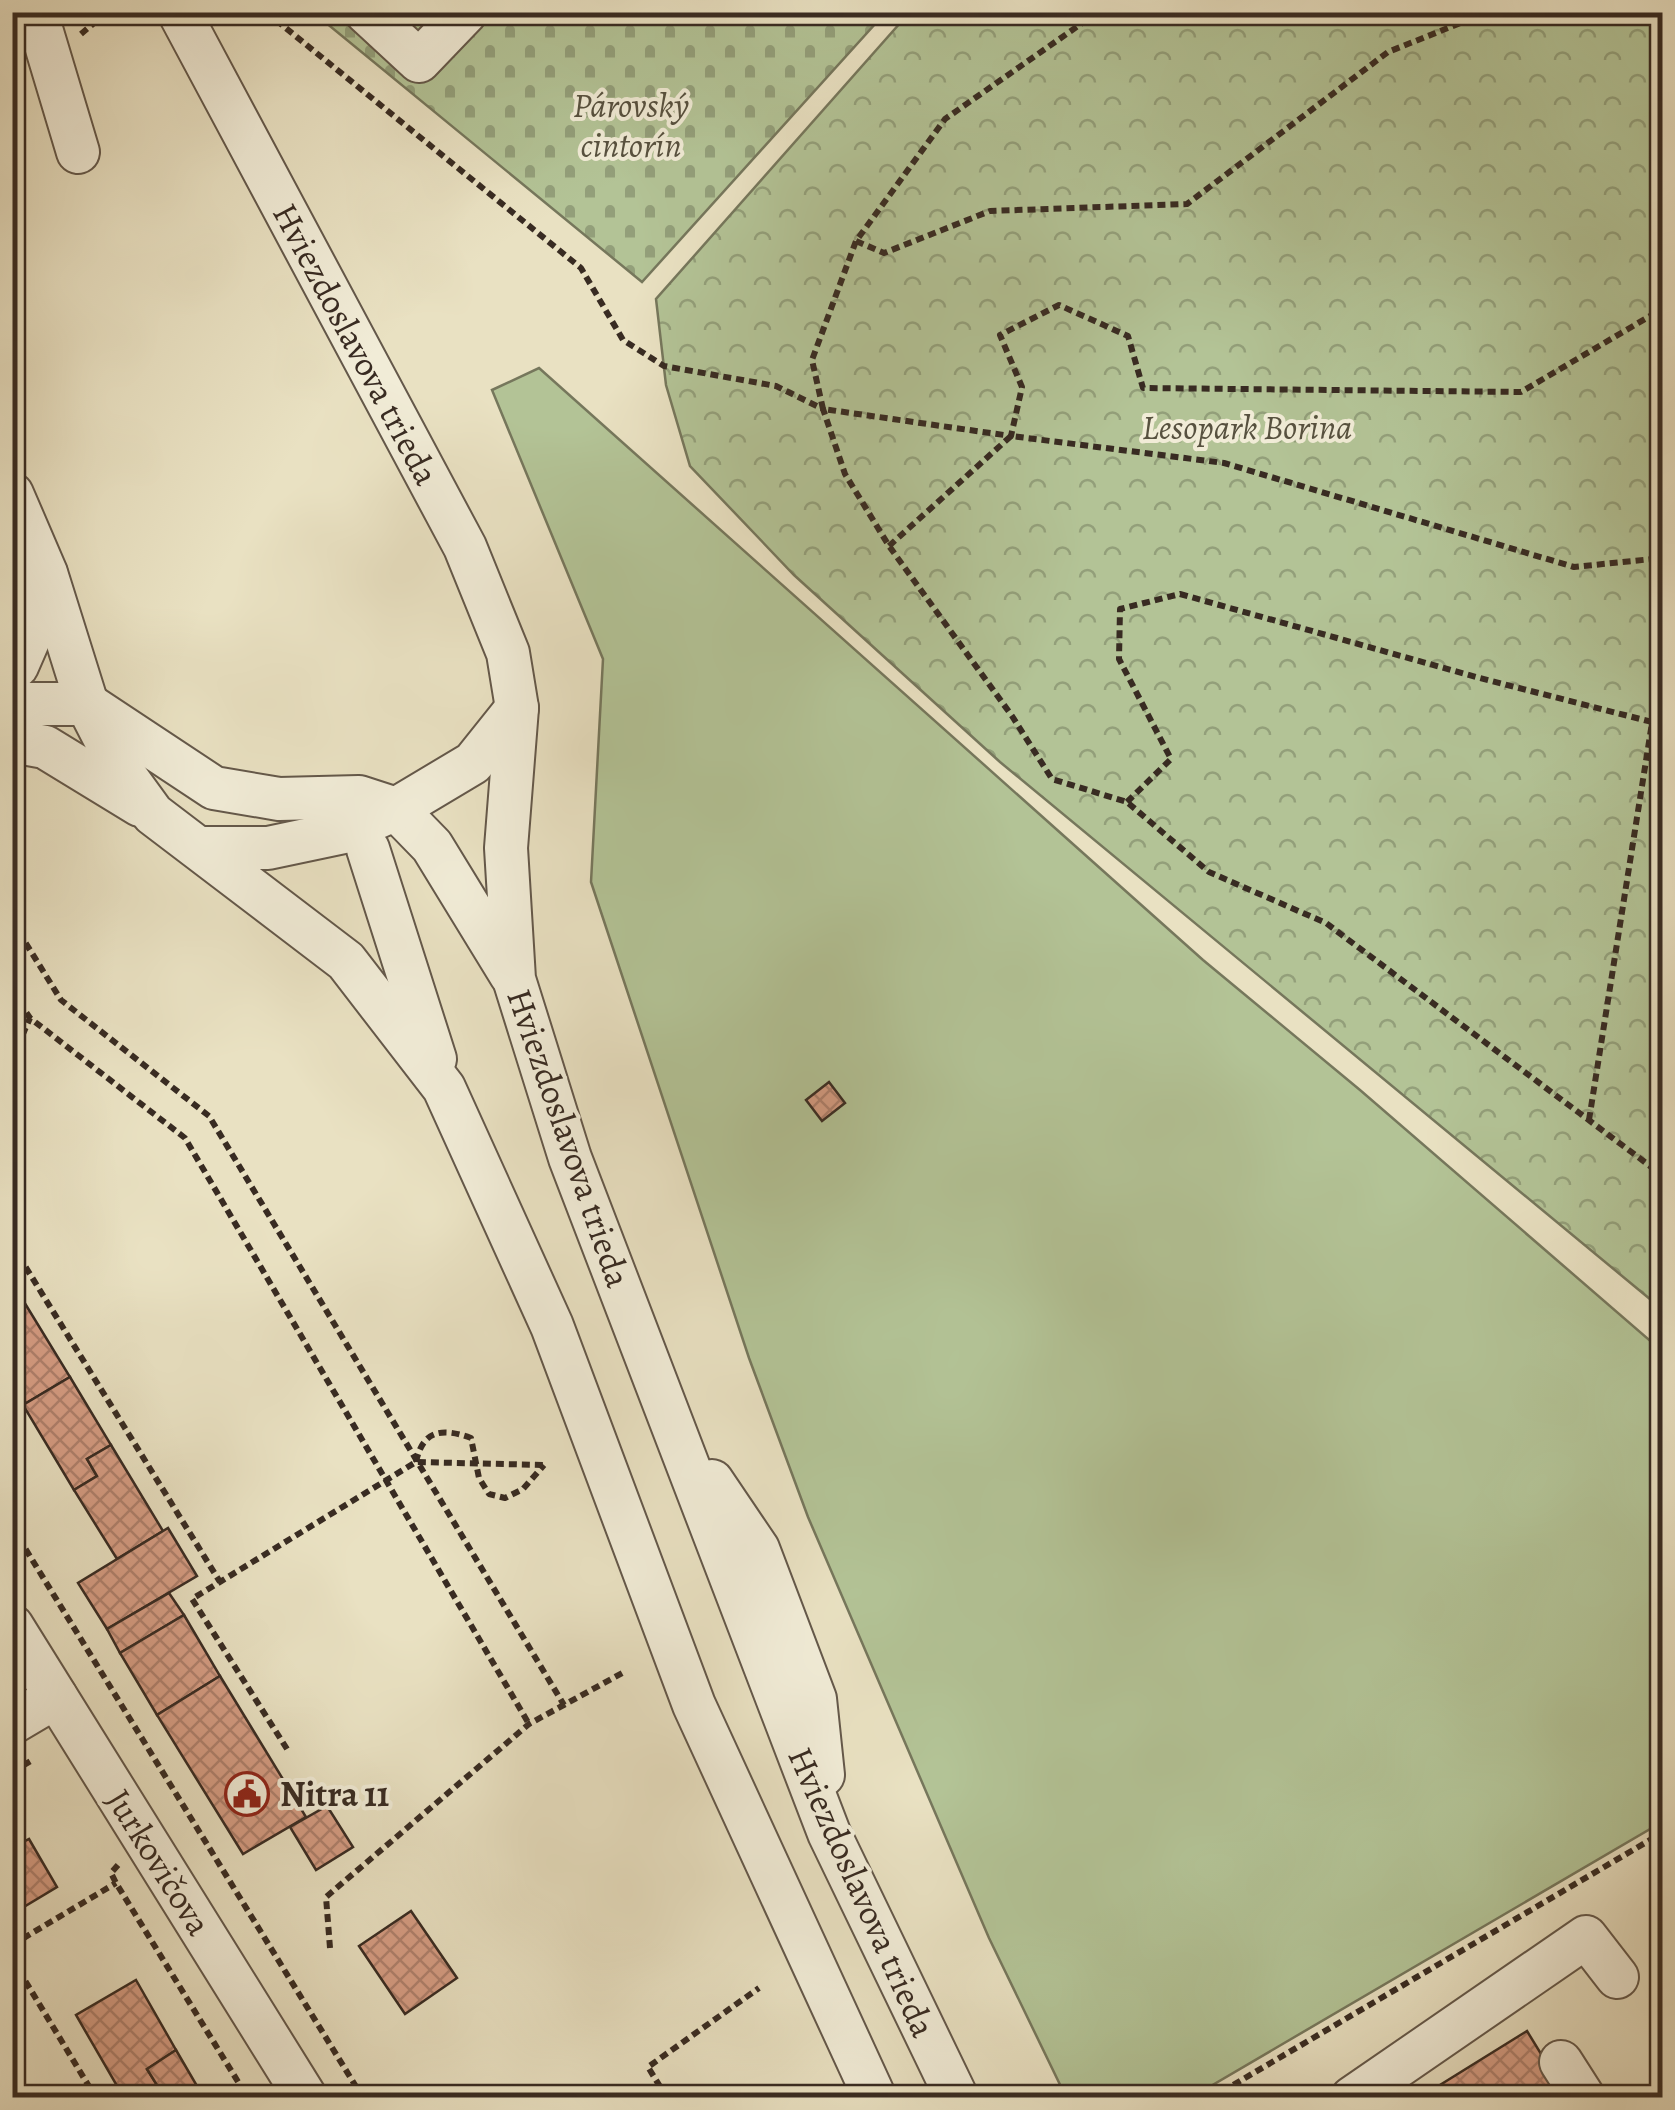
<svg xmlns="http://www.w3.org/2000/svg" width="1675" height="2110" font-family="Alegreya,serif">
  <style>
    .forest { fill: url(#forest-crowns); stroke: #76775c; stroke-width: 2.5 }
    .cemetery { fill: url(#cemetery-stones); stroke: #76775c; stroke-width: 2.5 }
    .garden { fill: #b3c396; stroke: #76775c; stroke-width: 2.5 }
    .building { fill: url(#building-cross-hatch); stroke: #382b22; stroke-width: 2.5 }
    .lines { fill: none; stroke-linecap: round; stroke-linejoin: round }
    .minor-casing { stroke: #64584a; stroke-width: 46 }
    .path { stroke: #382b22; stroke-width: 6; stroke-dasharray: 8 5; stroke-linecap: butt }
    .minor { stroke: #f1ecd7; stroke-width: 42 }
    .labels { text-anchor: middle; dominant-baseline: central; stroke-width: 8; stroke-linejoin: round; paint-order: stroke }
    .park-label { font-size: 35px; font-style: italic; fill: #57513f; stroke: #f1ecd7 }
    .street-label { font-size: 35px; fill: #382b22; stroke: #f1ecd7 }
    .poi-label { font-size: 35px; font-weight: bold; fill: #382b22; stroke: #f1ecd7; text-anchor: start }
  </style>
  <defs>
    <pattern id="forest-crowns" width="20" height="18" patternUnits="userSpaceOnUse" patternTransform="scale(2.5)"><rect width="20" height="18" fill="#b3c396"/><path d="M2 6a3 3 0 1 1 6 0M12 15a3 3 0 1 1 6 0" fill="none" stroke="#939f7a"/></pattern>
    <pattern id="cemetery-stones" width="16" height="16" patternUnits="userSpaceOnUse" patternTransform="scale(2.5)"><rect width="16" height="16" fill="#b3c396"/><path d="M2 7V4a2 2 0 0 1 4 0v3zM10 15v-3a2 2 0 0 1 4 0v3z" fill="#939f7a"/></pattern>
    <pattern id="building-cross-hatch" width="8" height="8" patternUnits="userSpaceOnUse" patternTransform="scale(2.5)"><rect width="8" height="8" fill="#d69d84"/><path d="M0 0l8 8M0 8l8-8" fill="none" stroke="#af806c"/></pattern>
  </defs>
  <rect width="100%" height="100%" fill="#e9e1c2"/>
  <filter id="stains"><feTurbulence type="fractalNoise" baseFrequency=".002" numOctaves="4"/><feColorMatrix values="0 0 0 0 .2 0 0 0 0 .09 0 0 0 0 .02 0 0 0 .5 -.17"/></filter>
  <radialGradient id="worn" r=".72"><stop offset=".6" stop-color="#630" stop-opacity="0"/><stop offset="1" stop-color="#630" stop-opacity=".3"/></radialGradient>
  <path class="forest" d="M909 13H1662V1309L1000 762 794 575 690 466 666 385 656 299Z"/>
  <path class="cemetery" d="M314 13H885L642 282Z"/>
  <path class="garden" d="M539 368 1203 960 1360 1090 1662 1351V1822L1192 2097H1066L989 1938 808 1517 749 1358 591 882 603 659 492 390Z"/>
  <g class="building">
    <path d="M829 1082 845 1103 822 1121 806 1100Z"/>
    <path d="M18 1292 70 1377 23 1405 12 1389V1296Z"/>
    <path d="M70 1377 111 1445 87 1459 97 1476 74 1490 23 1405Z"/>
    <path d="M111 1445 163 1531 117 1559 74 1490 97 1476 87 1459Z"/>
    <path d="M168 1528 197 1576 107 1629 78 1583Z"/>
    <path d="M169 1593 184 1615 120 1653 107 1629Z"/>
    <path d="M184 1615 220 1676 157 1715 120 1653Z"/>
    <path d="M220 1676 306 1817 243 1854 157 1715Z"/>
    <path d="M327 1806 353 1847 316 1870 290 1827Z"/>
    <path d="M29 1839 57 1887 12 1914V1848Z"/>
    <path d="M411 1911 457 1978 405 2014 359 1946Z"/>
    <path d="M136 1980 176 2050 147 2069 157 2085 135 2098H124L76 2015Z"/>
    <path d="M1527 2031 1568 2098H1419Z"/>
    <path d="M176 2050 204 2098H135L157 2085 147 2069Z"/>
  </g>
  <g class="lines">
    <g class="minor-casing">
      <g id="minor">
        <path d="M36 12 78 152"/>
        <path d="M179 12 465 547 508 653 517 708 506 848 514 979 570 1158 829 1833 957 2098"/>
        <path d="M366 12 419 61 466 12"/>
        <path d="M12 494 46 573 87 704 121 770 153 814 346 961 444 1088 552 1326 694 1705 875 2098"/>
        <path d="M12 670 17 666 34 627 46 574"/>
        <path d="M12 704H87L214 788 279 799 359 797 396 809 432 846 511 975"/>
        <path d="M12 741 45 747 140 805"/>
        <path d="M200 848H268L344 832 396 809 473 763 517 708"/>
        <path d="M368 849 435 1059"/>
        <path d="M712 1481 758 1549 815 1699 823 1775"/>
        <path d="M12 1626 306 2098"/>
        <path d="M12 1723 56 1697"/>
        <path d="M1561 2062 1584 2098"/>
        <path d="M1352 2098 1586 1937 1617 1977"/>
      </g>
    </g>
    <g class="path">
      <path d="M266 12 581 268 623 340 664 366 776 386 823 409 845 474 889 546 1012 716 1052 779 1127 802 1209 872 1326 923 1662 1175"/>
      <path d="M1098 12 945 119 856 241 812 360 823 409 1011 436 1022 387 1000 335 1059 305 1128 336 1143 388 1521 392 1662 309"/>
      <path d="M81 34 107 12"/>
      <path d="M856 241 884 253 990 211 1187 204 1388 52 1488 12"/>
      <path d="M889 546 1011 436 1224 463 1574 567 1662 558"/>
      <path d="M1127 802 1171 759 1119 659 1120 609 1180 594 1476 677 1652 722 1662 732"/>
      <path d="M12 921 61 1000 209 1116 564 1705"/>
      <path d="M12 991 30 1018 185 1138 529 1724"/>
      <path d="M12 1059 30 1018"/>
      <path d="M1589 1120 1652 723"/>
      <path d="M12 1245 220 1582"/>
      <path d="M416 1462C423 1429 443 1428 471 1438L479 1478 489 1494 505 1498 523 1489 544 1465"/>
      <path d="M12 1527 363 2098"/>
      <path d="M287 1749 192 1599 416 1462 545 1465"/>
      <path d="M12 1772 34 1759"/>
      <path d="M118 1865 111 1873 116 1883 248 2098"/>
      <path d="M12 1945 116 1883"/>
      <path d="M330 1948 326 1897 529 1724 624 1672"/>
      <path d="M12 1959 96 2098"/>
      <path d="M667 2098 648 2067 759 1988"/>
      <path d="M1211 2098 1662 1833"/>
    </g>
    <use href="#minor" class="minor"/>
  </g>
  <defs>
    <g id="civic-ring" transform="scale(2.25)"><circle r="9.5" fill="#f1ecd7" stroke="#8f2418" stroke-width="1.5"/><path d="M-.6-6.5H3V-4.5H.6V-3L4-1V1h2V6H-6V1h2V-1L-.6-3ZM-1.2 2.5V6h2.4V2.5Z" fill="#8f2418"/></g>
  </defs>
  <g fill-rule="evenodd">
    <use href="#civic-ring" x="247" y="1794"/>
  </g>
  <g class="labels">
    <g class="park-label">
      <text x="631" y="105">Párovský<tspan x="631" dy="40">cintorín</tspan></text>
      <text x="1247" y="427">Lesopark Borina</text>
    </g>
    <g class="street-label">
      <text transform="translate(356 344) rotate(62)">Hviezdoslavova trieda</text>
      <text transform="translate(569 1138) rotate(71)">Hviezdoslavova trieda</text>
      <text transform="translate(159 1862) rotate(58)">Jurkovičova</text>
      <text transform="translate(862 1892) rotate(66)">Hviezdoslavova trieda</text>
    </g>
    <g class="poi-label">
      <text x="280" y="1794">Nitra 11</text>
    </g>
  </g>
  <rect width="1675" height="2110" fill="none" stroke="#e9e1c2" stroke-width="50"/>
  <rect x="15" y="15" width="1645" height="2080" fill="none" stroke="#382b22" stroke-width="5"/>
  <rect x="25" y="25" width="1625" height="2060" fill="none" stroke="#382b22" stroke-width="2.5"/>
  <rect width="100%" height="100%" filter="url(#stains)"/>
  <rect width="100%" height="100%" fill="url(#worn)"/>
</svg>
